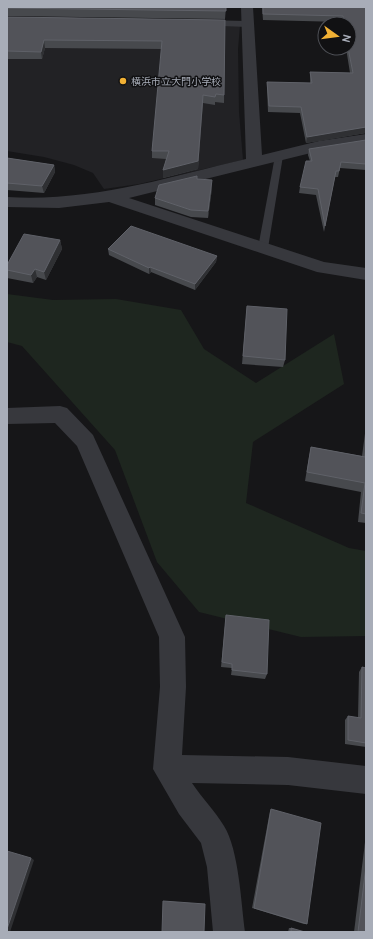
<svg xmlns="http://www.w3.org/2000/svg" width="373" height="939" font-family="Cabin,'Noto Sans JP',sans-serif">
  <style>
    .built { fill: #222225 }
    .green { fill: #1e261f }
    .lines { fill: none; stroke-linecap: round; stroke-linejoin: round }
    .service { fill: #37383d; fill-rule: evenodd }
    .pedestrian { fill: #37383d; fill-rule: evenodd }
    .minor { fill: #37383d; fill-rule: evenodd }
    .wall { fill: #47494d }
    .shaded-wall { fill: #2f3033 }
    .building { fill: #525359; stroke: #5f6168 }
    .poi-dot { fill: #f2b134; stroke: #111113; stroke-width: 1.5 }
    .labels { text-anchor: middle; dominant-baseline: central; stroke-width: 3; stroke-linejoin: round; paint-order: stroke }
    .far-poi-label { font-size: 10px; fill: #a8adb8; stroke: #111113; text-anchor: start }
  </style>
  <rect width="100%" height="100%" fill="#161618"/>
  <path class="built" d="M7 24 240 26 238 49 239 112 243 160 139 184 104 189 93 173 74 165 44 157 7 151Z"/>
  <path class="green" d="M7 294 53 300 116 299 181 310 204 349 256 383 334 334 344 384 253 442 246 503 349 548 366 551V636L301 637 199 612 157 562 115 450 22 346 7 342Z"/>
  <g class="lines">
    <path class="service" d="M279 153 283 156 268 248 263 251 258 248 275 156Z"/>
    <path class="pedestrian" d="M199 20 248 21 254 24 248 27 195 25 193 23Z"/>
    <g class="minor">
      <path d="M241 7H253L262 155 319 141 366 134V144L319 151 129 198 324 262 366 268V280L317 272 109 202 59 208 7 207V197C91 202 165 178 246 159Z"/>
      <path d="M60 406 67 408 93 435 185 637 186 687 182 755 288 757 366 766V794L288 785 192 783C202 798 215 811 224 826 239 850 241 903 245 932H213L207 867 201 843 179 814 153 769 160 687 159 637 77 446 55 423 7 424V408Z"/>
    </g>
  </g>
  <g class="wall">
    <path d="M7 7H226L225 19 7 16Z"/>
    <path d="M262 7H366V133L306 143 300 113 268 112 267 88V82L310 83V72L350 73 346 48H349V24H342V22L263 20Z"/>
    <path d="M7 17 225 20 224 103 215 102V105L203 103 198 169 163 178 166 159 152 158V151L162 49 45 48 42 59H7Z"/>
    <path d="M366 140V170L340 168 338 177H335L324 232 316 195 299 193 300 187 310 161 308 155 309 149Z"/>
    <path d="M7 158 54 165 55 172 44 193 7 190Z"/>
    <path d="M212 188 208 218 191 217 155 205V198Z"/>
    <path d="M60 240 62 249 46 280 37 277 33 283 7 278V265Z"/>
    <path d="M108 249 217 256 216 262 195 290 151 272 149 274 109 255Z"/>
    <path d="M247 306 285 360 283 367 242 364Z"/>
    <path d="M366 426V523L358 522 361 492 305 481 309 457 311 447 362 456Z"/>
    <path d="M226 615 267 674 265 679 231 675 232 668 221 667Z"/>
    <path d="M362 667 366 668V747L345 744V720L348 716 358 718 359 672Z"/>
    <path d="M271 809 307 924H304L252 908 270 811Z"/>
    <path d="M366 834V932H354Z"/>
    <path d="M289 928H291L305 932H288Z"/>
  </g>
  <g class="shaded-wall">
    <path d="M44 40 45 48 42 59 41 52Z"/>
    <path d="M203 95 198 169 163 178V170Z"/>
    <path d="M366 127V133L306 143 307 137Z"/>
    <path d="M54 165 55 172 44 193 42 186Z"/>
    <path d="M212 180V188L208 218V211Z"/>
    <path d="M60 240 62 249 46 280 44 272Z"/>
    <path d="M217 256 216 262 195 290V284Z"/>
    <path d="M150 267 151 272 149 274V268Z"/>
    <path d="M35 269 37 277 33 283 31 275Z"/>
    <path d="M31 858 34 860 10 932H7V929Z"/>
  </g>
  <g class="building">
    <path d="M7 7H226V11L7 8Z"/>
    <path d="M263 7H366V127L307 137 301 107 269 106 267 82 312 83 310 72 353 73 348 48H349V24H344L343 16 263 14Z"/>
    <path d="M7 17 225 20 224 95 216 94 215 97 203 95 198 161 163 170 169 151H152L162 41 44 40 41 52 7 51Z"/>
    <path d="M366 140V164L341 162 339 171H336L325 226 318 189 300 187 306 161H312L309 149Z"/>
    <path d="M7 158 54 165 42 186 7 183Z"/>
    <path d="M197 176V179L212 180 208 211 191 210 155 198 159 185Z"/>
    <path d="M131 226 217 256 195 284 150 267 149 268 108 249Z"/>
    <path d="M24 234 60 240 44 272 35 269 31 275 7 270V265Z"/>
    <path d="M247 306 287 309 285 360 243 356Z"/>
    <path d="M366 446V514L361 513 365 483 307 472 311 447 365 457Z"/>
    <path d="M226 615 269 620 267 674 232 670V664L222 662Z"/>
    <path d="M362 667 366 668V743L348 740V716L361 718Z"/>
    <path d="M271 809 321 823 307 924 254 908Z"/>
    <path d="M7 851 31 858 7 929Z"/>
    <path d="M366 866V932H358Z"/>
    <path d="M163 901 205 904 204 932H162Z"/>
    <path d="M291 928 305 932H291Z"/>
  </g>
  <circle class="poi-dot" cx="123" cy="81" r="4"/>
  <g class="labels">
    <g class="far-poi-label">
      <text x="131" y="81">横浜市立大門小学校</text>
    </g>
  </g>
  <rect width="373" height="939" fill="none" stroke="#a8adb8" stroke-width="16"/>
  <g transform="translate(337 36) rotate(104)"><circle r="19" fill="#111113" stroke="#4d4f55"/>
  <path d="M0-3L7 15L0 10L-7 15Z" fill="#f2b134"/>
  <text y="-6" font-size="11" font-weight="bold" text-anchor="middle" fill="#a8adb8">N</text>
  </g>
</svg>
